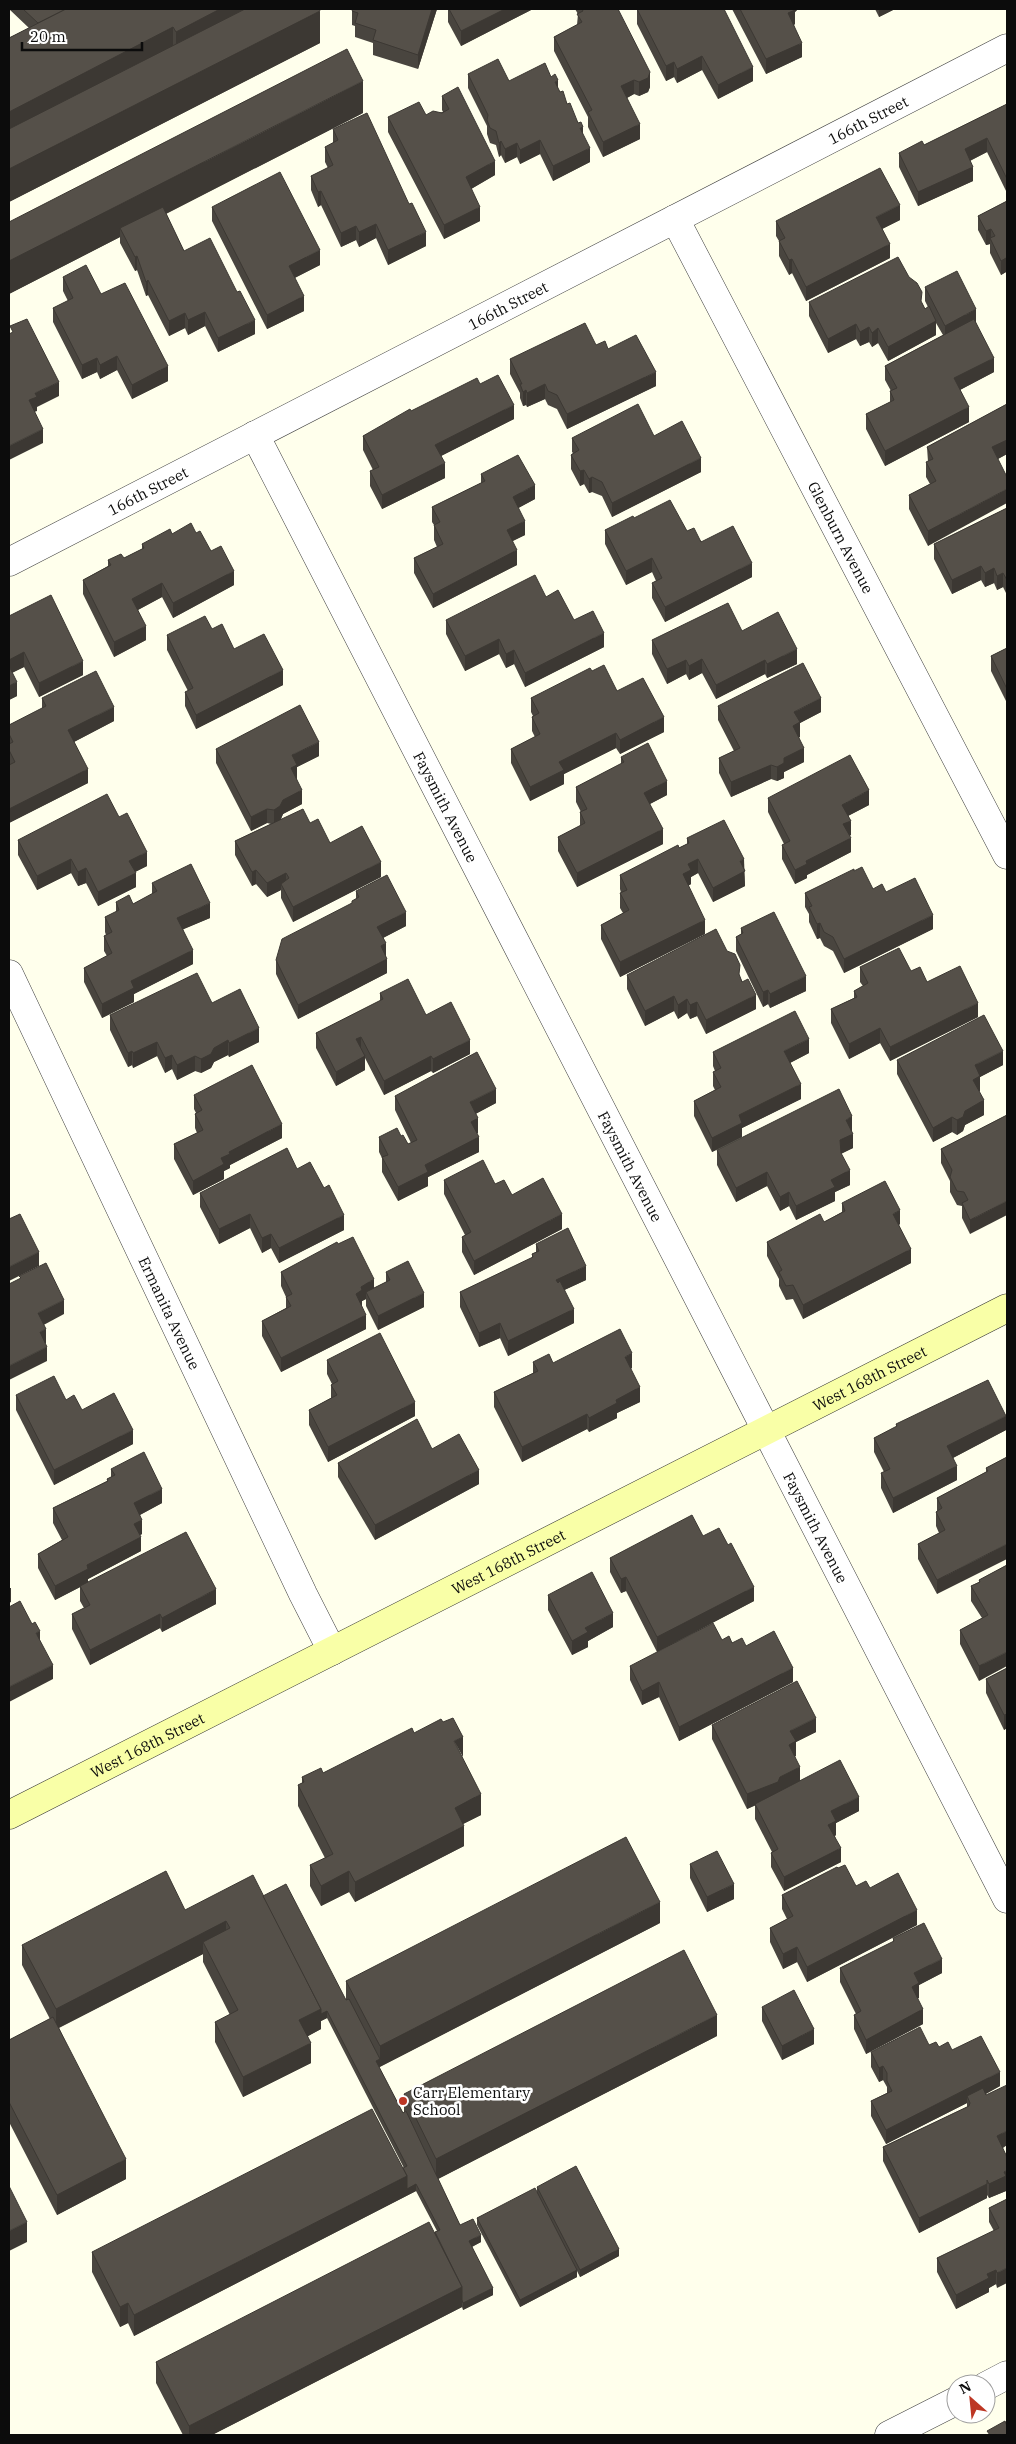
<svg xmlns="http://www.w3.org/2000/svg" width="1016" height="2444" font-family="'IBM Plex Serif',serif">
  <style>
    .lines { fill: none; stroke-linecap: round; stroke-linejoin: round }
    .street-casing { stroke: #3f3f3f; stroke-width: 29 }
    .secondary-casing { stroke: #2e2e2e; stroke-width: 29 }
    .street { stroke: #fff; stroke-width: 28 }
    .secondary { stroke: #f9ffa7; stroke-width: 28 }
    .wall { fill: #49453f }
    .shaded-wall { fill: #3c3833 }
    .building { fill: #555049; stroke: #3c3833 }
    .poi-dot { fill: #bd3724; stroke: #fff; stroke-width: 2 }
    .labels { text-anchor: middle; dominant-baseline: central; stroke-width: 5; stroke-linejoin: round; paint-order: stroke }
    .street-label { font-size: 15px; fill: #0c0c0c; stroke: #fff }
    .poi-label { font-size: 15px; fill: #0c0c0c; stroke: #fff; text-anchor: start }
  </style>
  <rect width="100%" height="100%" fill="#ffffec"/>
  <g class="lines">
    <g class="street-casing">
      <g id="street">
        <path id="s1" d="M675 219 1007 855"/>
        <path id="s2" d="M255 435 1007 1899"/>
        <path id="s3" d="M9 562 1007 48"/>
        <path id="s4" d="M9 974 303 1594 332 1651"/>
        <path d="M986 2386 1007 2375"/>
        <path d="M889 2435 956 2401"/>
      </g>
    </g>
    <g class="secondary-casing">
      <g id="secondary">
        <path id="s5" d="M9 1815 1007 1308"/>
      </g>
    </g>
    <use href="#street" class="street"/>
    <use href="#secondary" class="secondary"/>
  </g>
  <g class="wall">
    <path d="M9 9H319L320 43 9 202V38L29 28Z"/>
    <path d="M437 9 418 69 373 55V43L355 37V26L352 25V11Z"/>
    <path d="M448 9H533L461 46 448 22Z"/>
    <path d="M575 9H618L650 87 648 92 639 96 634 94 627 98 640 139 603 157 588 127V117L554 51V37L577 25 578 14Z"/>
    <path d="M637 9 753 81 718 99 702 70 677 83 674 77 666 81 637 24Z"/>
    <path d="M732 9H797V10L795 12V24L794 25 802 57 766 74Z"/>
    <path d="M875 9H895L879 17Z"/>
    <path d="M468 74 558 89 578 123 583 135 590 162 553 181 540 154 520 164 517 157 505 163 501 155 499 157 496 145 490 143 487 134V126L468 88Z"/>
    <path d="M442 96 495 175 471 189 480 221 444 239 388 132V117L426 115 443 112 442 110Z"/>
    <path d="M1007 104V193L987 152 970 161 973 181 918 206 899 167V153L924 145Z"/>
    <path d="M363 113 166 214 184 251 255 334 218 352 205 326 188 335 185 328 169 336 148 295 146 296 137 270 135 271 120 243V237L9 294V222Z"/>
    <path d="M333 129 426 246 388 265 376 238 359 247 356 240 341 247 321 205 318 207 311 190V176L328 168 325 162V147L333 143Z"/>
    <path d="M1007 201V275L1006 272 1001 275 990 253V244L986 245 978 230V216Z"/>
    <path d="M212 207 320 265 294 278 304 311 267 329 212 221Z"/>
    <path d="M900 220 882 229 890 258 806 301 792 273 789 275 779 256V241L776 236V221Z"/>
    <path d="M63 277 101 294 168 381 132 399 117 370 100 379 97 372 82 379 53 322V308L68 301 63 291Z"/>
    <path d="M925 287 976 323 994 372 960 390 969 422 885 466 866 429V414L890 402V391H891L885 380V366L943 335 936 323V335L888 361 878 343 872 347 869 342 860 346 856 339 828 353 809 316V302L922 303 925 309 928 307 925 301Z"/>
    <path d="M596 345 608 349 656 386 567 429 557 409 548 405 545 399 527 407 526 405 523 406 520 398V393L510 374V359Z"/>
    <path d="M480 384 514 419 441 456 445 478 382 509 370 486V471L373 470 363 450V436L411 411Z"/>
    <path d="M1007 404V454L998 459 928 546 909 509V495L930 484 926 477V462H928L927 447Z"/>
    <path d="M654 436 701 472 612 517 602 496 592 492 589 493 584 484 580 486 571 469V455L573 453 572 452V438Z"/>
    <path d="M481 474 535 499 518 508 525 535 512 541 517 565 433 608 414 573V558L437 547 434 540V525L432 522V507L481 483Z"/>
    <path d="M1007 508V595L1003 587 997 590 994 583 985 587 981 580 952 594 934 559V544Z"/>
    <path d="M634 518 687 531 752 577 665 622 652 598V583L656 581 652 572 626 585 605 544V530Z"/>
    <path d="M196 533 211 551 234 585 173 618 162 597 138 610 146 640 114 657 83 594V580L108 566V560L124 558 142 549V544L172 534Z"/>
    <path d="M546 597 604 647 525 687 514 664 506 668 499 654 465 671 446 634V620Z"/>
    <path d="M9 616 83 675 39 697 24 667 12 673 17 696 9 700Z"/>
    <path d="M212 629 234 649 283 685 196 729 185 706V692L188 691 167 650V635Z"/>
    <path d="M742 631 797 664 767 678 765 674 716 699 702 673 689 680 686 674 667 684 652 654V640Z"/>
    <path d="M1007 648V703L991 671V656Z"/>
    <path d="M592 671 617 691 664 732 620 754 616 748 564 774V784L530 801 511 763V749L535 737 532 731V717L533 716 531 712V698Z"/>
    <path d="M42 698 114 721 74 742 88 783 9 823V725L42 709Z"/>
    <path d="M718 706 821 712 800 723V737H799L804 762 784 772V778L777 781 771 779 731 797 719 773V758L734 751 718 720Z"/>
    <path d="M216 749 319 756 297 767V780L302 804 283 814 281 819 310 823 330 843 381 877 293 922 281 898V890L267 897 256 884 252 886 235 855V841L271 824 267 823 251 831 216 763Z"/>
    <path d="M621 757 667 795 650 804 663 844 577 887 558 851V837L580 826V812H581L576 802V787L621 764Z"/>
    <path d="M768 798 869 805 848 816 851 835 849 836 851 852 807 875V878L795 884 782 859V845L784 844 768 812Z"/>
    <path d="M119 817 147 866 135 872 136 887 98 906 86 883 78 886 71 873 37 890 18 855V840Z"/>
    <path d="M687 838 744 870 745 886 713 902 698 873 691 877V884L688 886 705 934 620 977 601 939V925L623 913 620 908V893H621L620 889V875L687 844Z"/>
    <path d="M854 871 873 889 886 892 933 929 844 973 833 951 824 946 820 938 817 939 809 922V914L805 907V893Z"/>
    <path d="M152 883 210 918 183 929 193 964 134 994V1002L102 1018 84 982V968L107 956 104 951V936L106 935 105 932V917L116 912V902L133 904 152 894Z"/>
    <path d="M356 891 406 926 383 938 386 957 387 973 298 1019 276 974V960L352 903V901L356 899Z"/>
    <path d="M741 928 806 991 770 1008 768 1004 763 1007 736 951V937L741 934Z"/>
    <path d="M860 967 911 971 978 1017 890 1061 880 1043 849 1059 831 1023V1009L854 998V991L863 986 860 982Z"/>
    <path d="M627 975 740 977 756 1009 706 1034 697 1016 690 1019 687 1013 678 1019 674 1011 645 1026 627 989Z"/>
    <path d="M380 993 426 1015 470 1054 433 1073 431 1071 384 1095 365 1058V1070L336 1086 316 1048V1033L380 1001Z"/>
    <path d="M212 1003 259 1042 229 1057 228 1055 214 1062 211 1068 201 1073 195 1071 177 1080 172 1069 165 1073 157 1056 133 1068 132 1065 128 1067 110 1030V1015Z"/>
    <path d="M713 1052 809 1053 790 1063 801 1099 742 1128V1137L712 1152 694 1116V1101L715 1090 713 1086V1072L715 1071 713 1066Z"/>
    <path d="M897 1060 1003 1065 980 1077V1091H979L984 1115 965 1125 963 1131 957 1135 952 1132 933 1142 897 1074Z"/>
    <path d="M194 1095 282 1138 230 1165V1168L224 1171V1179L193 1195 174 1159V1144L197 1133 195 1128V1114L196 1113 194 1109Z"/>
    <path d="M395 1096 496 1103 475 1114 478 1133H477L479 1152 428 1177V1186L398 1201 382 1172V1158L379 1152V1137L401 1136 408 1144 411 1143 395 1110Z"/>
    <path d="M1007 1115 970 1234 962 1218V1206L957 1205 950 1192V1181L941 1163V1149Z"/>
    <path d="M851 1131 853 1148 841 1154 850 1185 835 1192V1201L796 1220 789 1206 780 1211 767 1186 736 1202 717 1165V1150L852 1131Z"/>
    <path d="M297 1169 324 1188 344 1230 279 1263 271 1248 262 1253 250 1228 219 1244 200 1207V1193Z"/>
    <path d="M444 1180 495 1184 562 1229 474 1275 462 1252V1237L465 1235 444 1194Z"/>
    <path d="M842 1203 900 1224 899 1225 911 1263 803 1319 793 1299 786 1300 779 1286V1279L767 1256V1242L824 1222 842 1212Z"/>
    <path d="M338 1244 374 1288 386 1282V1272L424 1307 378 1330 366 1306V1299L362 1301 361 1305 366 1329 281 1372 262 1336V1321L286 1308V1297L281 1286V1272Z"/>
    <path d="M536 1244 586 1280 564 1290 574 1323 508 1356 500 1338 479 1347 460 1307V1292L532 1258V1254L536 1252Z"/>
    <path d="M327 1360 415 1416 328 1462 309 1425V1410L331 1398V1385L332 1384 327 1374Z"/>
    <path d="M533 1362 632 1368 630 1369 640 1402 617 1413V1418L589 1432 587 1429 522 1462 494 1407V1392L533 1373Z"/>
    <path d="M16 1395 66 1400 133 1444 54 1485 16 1410Z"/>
    <path d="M896 1424 1006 1430 953 1458 957 1480 893 1513 881 1488V1473L884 1472 874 1452V1438L896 1427Z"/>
    <path d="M432 1449 479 1484 375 1540 338 1477V1463Z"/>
    <path d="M1007 1457 937 1594 918 1559V1544L939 1533 936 1526V1512L937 1511V1498L986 1472V1468Z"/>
    <path d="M111 1469 162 1503 140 1515 142 1534 140 1535 141 1551 88 1579V1582L216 1604 162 1632 160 1628 90 1665 72 1629V1614L84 1608 80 1601V1587L55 1600 38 1568V1554L62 1540 53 1523V1508L107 1481V1479L111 1477Z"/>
    <path d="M703 1536 754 1601 657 1652 626 1591 621 1593 610 1572V1558Z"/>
    <path d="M1007 1565 979 1681 960 1644V1630L982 1618 971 1601V1586L979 1582V1580Z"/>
    <path d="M548 1595 613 1627 588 1641V1647L572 1655 548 1610Z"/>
    <path d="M722 1640 746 1646 793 1682 679 1741 659 1697 642 1705 630 1680V1666Z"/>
    <path d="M1007 1668V1728L1004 1730 986 1693V1679Z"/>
    <path d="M712 1725 816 1732 796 1742V1756H795L800 1781 859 1811 836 1823V1835L835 1836 841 1862 784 1891 771 1867V1853L772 1852 755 1819V1805L747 1809 712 1739Z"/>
    <path d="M414 1733 462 1757 481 1815 463 1824 464 1846 355 1902 349 1892 321 1906 310 1886V1865L325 1858 298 1806V1785L302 1783V1777L323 1773Z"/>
    <path d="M690 1864 734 1899 707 1912 690 1878Z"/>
    <path d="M838 1868 856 1886 870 1888 917 1925 807 1982 797 1962 783 1969 770 1942V1928L787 1919 782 1909V1895Z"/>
    <path d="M263 1896 346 2000V1981L660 1923 379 2067 403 2113 404 2112V2094L717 2036 438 2179 460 2225 481 2242 472 2247 493 2295 463 2310 462 2307 212 2435H183L156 2383V2362L437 2231 416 2191 134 2336 128 2323 120 2327 92 2272V2252L404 2168 327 2018 321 2021V2029L308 2036 311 2063 243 2097 215 2042V2022L230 2015 203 1962V1954L59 2028 126 2179 57 2215 9 2122V2040L50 2019 22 1965V1945L185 1910Z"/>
    <path d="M893 1938 942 1973 919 1985V1998H917L923 2024 866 2054 854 2029V2015L856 2014 840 1982V1968L893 1942Z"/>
    <path d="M762 2007 814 2044 782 2060 762 2021Z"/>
    <path d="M929 2045 952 2050 1000 2086 986 2094 1007 2145 1003 2148 1006 2191 989 2198 987 2195V2198L919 2233 883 2161V2147L967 2107V2103L886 2144 871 2116V2101L887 2093V2087L883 2080 879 2082 871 2067V2052Z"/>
    <path d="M537 2187 619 2256 580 2277 577 2271V2277L520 2307 477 2225V2218L537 2192Z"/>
    <path d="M1007 2199 997 2288 996 2284 989 2288V2292L956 2309 937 2272V2258L994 2231 989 2222V2208Z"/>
  </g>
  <g class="shaded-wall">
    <path d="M220 9H265L176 64V32Z"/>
    <path d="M432 9H437L418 69V55Z"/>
    <path d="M505 9H533L461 46V31Z"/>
    <path d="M790 9H797V10L795 12V24L788 27V13Z"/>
    <path d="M879 9H895L879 17Z"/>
    <path d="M320 11V43L9 202V169Z"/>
    <path d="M173 27V60L9 144V112Z"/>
    <path d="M802 43V57L766 74V59Z"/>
    <path d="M702 56V70L677 83V69Z"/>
    <path d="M674 62V77L666 81V66Z"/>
    <path d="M753 67V81L718 99V85Z"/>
    <path d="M650 72V87L648 92 639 96V82Z"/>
    <path d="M558 80V95L555 82Z"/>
    <path d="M634 80V94L621 101V86Z"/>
    <path d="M363 81V113L124 235 120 228V237L9 294V261Z"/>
    <path d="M640 124V139L603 157V142Z"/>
    <path d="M583 127V141L580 128Z"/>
    <path d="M987 138V152L965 163V149Z"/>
    <path d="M540 140V154L520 164V150Z"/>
    <path d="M501 141V155L499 157V143Z"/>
    <path d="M517 143V157L505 163V149Z"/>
    <path d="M590 148V162L553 181V166Z"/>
    <path d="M495 161V175L466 192V177Z"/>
    <path d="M973 167V181L918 206V192Z"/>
    <path d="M321 191V205L318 207V192Z"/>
    <path d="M900 205V220L876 232V217Z"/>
    <path d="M480 207V221L444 239V225Z"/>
    <path d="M376 224V238L359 247V232Z"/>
    <path d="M356 226V240L341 247V233Z"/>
    <path d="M991 229V241L990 238V244L986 245V231Z"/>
    <path d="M426 232V246L388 265V250Z"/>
    <path d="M890 244V258L806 301V287Z"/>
    <path d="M320 250V265L289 281V266Z"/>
    <path d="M137 256V270L135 271V257Z"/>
    <path d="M1006 258V272L1001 275V261Z"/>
    <path d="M792 259V273L789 275V260Z"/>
    <path d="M148 280V295L146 296V282Z"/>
    <path d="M304 296V311L267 329V315Z"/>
    <path d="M976 309V323L945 340V326Z"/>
    <path d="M205 312V326L188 335V320Z"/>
    <path d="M185 313V328L169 336V321Z"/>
    <path d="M255 320V334L218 352V338Z"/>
    <path d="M936 321V335L888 361V347Z"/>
    <path d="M856 324V339L828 353V339Z"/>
    <path d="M869 327V342L860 346V332Z"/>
    <path d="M878 328V343L872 347V333Z"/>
    <path d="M117 356V370L100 379V365Z"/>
    <path d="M97 358V372L82 379V365Z"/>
    <path d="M994 358V372L954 393V378Z"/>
    <path d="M168 366V381L132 399V385Z"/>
    <path d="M656 372V386L567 429V414Z"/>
    <path d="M59 382V396L37 407V411L29 414V400L35 393Z"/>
    <path d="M545 384V399L527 407V393Z"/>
    <path d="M526 390V405L523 406V392Z"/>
    <path d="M514 405V419L435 459V445Z"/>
    <path d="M969 407V422L885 466V451Z"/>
    <path d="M43 429V443L9 460V446Z"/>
    <path d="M1007 440V454L992 462V447Z"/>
    <path d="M701 458V472L612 517V503Z"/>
    <path d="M445 463V478L382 509V495Z"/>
    <path d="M584 470V484L580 486V471Z"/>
    <path d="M592 477V492L589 493V479Z"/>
    <path d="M535 485V499L513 511V497Z"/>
    <path d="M1007 489V503L928 546V531Z"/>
    <path d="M525 521V535L507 544V530Z"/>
    <path d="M517 550V565L433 608V594Z"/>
    <path d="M652 558V572L626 585V571Z"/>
    <path d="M752 563V577L665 622V607Z"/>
    <path d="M981 566V580L952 594V580Z"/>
    <path d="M994 568V583L985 587V573Z"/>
    <path d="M234 571V585L173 618V603Z"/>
    <path d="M1003 573V587L997 590V576Z"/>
    <path d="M162 583V597L132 613V599Z"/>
    <path d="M146 626V640L114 657V642Z"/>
    <path d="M604 633V647L525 687V673Z"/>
    <path d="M499 639V654L465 671V656Z"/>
    <path d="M797 649V664L767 678V664Z"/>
    <path d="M514 650V664L506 668V654Z"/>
    <path d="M24 652V667L9 674V660Z"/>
    <path d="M702 659V673L689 680V666Z"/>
    <path d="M686 660V674L667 684V669Z"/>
    <path d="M765 660V674L716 699V685Z"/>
    <path d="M83 661V675L39 697V683Z"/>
    <path d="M283 670V685L196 729V715Z"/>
    <path d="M17 682V696L9 700V686Z"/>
    <path d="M821 698V712L800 723V737L793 740V726L794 712Z"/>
    <path d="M114 707V721L68 745V730Z"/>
    <path d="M664 717V732L620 754V740Z"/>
    <path d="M616 733V748L564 774V784L530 801V787L559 762Z"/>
    <path d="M319 742V756L297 767V779L291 783V768L292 755Z"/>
    <path d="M804 748V762L784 772V778L777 781V767L784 758Z"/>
    <path d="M771 765V779L731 797V782Z"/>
    <path d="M88 769V783L9 823V809Z"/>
    <path d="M667 781V795L644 807V793Z"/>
    <path d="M302 790V804L283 814 280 821 274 825V810L283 800Z"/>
    <path d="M869 790V805L842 819V805Z"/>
    <path d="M267 809V823L251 831V817Z"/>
    <path d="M851 821V835L843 839V824Z"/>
    <path d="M663 829V844L577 887V873Z"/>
    <path d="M851 838V852L807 875V878L795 884V870L806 861Z"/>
    <path d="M147 852V866L129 875V861Z"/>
    <path d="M71 859V873L37 890V876Z"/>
    <path d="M698 859V873L691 877V884L683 889V874L688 864Z"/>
    <path d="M744 859 745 886 713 902V888L740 861Z"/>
    <path d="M381 862V877L293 922V907Z"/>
    <path d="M86 868V883L78 886V872Z"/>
    <path d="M256 870V884L252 886V872Z"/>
    <path d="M136 873V887L98 906V892Z"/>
    <path d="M286 873V887L281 884V890L267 897V883Z"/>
    <path d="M210 903V918L177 932V918Z"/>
    <path d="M406 912V926L377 941V927Z"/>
    <path d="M933 915V929L844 973V959Z"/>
    <path d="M705 920V934L620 977V962Z"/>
    <path d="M820 923V938L817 939V924Z"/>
    <path d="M386 943V958L381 946Z"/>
    <path d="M193 950V964L134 994V1002L102 1018V1004L131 981Z"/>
    <path d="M387 959V973L298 1019V1005Z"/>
    <path d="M806 976V991L770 1008V994Z"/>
    <path d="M768 990V1004L763 1007V992Z"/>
    <path d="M756 995V1009L706 1034V1020Z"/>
    <path d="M674 996V1011L645 1026V1011Z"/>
    <path d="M687 999V1013L678 1019V1005Z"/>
    <path d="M697 1002V1016L690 1019V1005Z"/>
    <path d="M978 1003V1017L890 1061V1047Z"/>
    <path d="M259 1028V1042L229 1057V1043Z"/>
    <path d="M880 1028V1043L849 1059V1044Z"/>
    <path d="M361 1037V1051L356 1039Z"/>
    <path d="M809 1039V1053L784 1066V1051Z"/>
    <path d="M228 1040V1055L214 1062 211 1068 201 1073V1059L214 1048Z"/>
    <path d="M470 1040V1054L433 1073V1059Z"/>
    <path d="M157 1042V1056L133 1068V1053Z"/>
    <path d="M132 1051V1065L128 1067V1053Z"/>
    <path d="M1003 1051V1065L980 1077V1091L973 1094V1080L975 1065Z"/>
    <path d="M172 1055V1069L165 1073V1058Z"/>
    <path d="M195 1056V1071L177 1080V1065Z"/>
    <path d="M365 1056V1070L336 1086V1072Z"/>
    <path d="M431 1056V1071L384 1095V1081Z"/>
    <path d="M801 1084V1099L742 1128V1137L712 1152V1138L739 1115Z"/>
    <path d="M496 1089V1103L470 1117V1102Z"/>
    <path d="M984 1100V1115L965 1125 963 1131 957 1135V1120L965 1111Z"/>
    <path d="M852 1116V1131L846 1134V1120Z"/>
    <path d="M952 1117V1132L933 1142V1128Z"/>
    <path d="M478 1118V1133L471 1136V1122Z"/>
    <path d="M282 1124V1138L230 1165V1168L224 1171V1179L193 1195V1181L229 1152Z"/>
    <path d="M853 1134V1148L840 1154V1140Z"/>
    <path d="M479 1137V1152L428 1177V1186L398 1201V1187L425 1165Z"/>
    <path d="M850 1170V1185L835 1192V1201L796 1220V1206L831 1180Z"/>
    <path d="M767 1172V1186L736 1202V1188Z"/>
    <path d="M789 1192V1206L780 1211V1197Z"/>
    <path d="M1007 1201V1215L970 1234V1220Z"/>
    <path d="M900 1210V1224L893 1228V1214Z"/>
    <path d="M250 1214V1228L219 1244V1229Z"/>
    <path d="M562 1214V1229L474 1275V1261Z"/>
    <path d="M344 1215V1230L279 1263V1248Z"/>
    <path d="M271 1234V1248L262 1253V1238Z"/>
    <path d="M911 1249V1263L803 1319V1305Z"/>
    <path d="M39 1252V1266L9 1281V1267Z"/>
    <path d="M586 1266V1280L556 1294V1280Z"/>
    <path d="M374 1279V1294L366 1292V1299L362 1301V1305L356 1308V1294L361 1287Z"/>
    <path d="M424 1293V1307L378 1330V1316Z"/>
    <path d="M64 1300V1314L38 1328V1313Z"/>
    <path d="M574 1309V1323L508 1356V1341Z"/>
    <path d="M366 1315V1329L281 1372V1358Z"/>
    <path d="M500 1323V1338L479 1347V1333Z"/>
    <path d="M46 1329V1343L40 1346V1332Z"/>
    <path d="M47 1347V1361L9 1380V1366Z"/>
    <path d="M632 1353V1368L625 1371V1357Z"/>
    <path d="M640 1387V1402L617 1413V1418L589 1432V1418L616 1400Z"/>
    <path d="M415 1402V1416L328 1462V1447Z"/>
    <path d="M587 1414V1429L522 1462V1447Z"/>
    <path d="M1006 1416V1430L947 1461V1446Z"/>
    <path d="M133 1430V1444L54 1485V1470Z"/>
    <path d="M957 1466V1480L893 1513V1498Z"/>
    <path d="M479 1470V1484L375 1540V1525Z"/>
    <path d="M162 1489V1503L134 1518V1503Z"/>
    <path d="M142 1520V1534L134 1538V1524Z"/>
    <path d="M141 1537V1551L88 1579V1583L55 1600V1586L87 1565Z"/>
    <path d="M1007 1544V1559L937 1594V1580Z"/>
    <path d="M626 1577V1591L621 1593V1579Z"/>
    <path d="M754 1587V1601L657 1652V1637Z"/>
    <path d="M9 1588H11V1602L9 1603Z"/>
    <path d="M216 1589V1604L162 1632V1618Z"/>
    <path d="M613 1613V1627L588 1641V1647L572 1655V1641L585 1628Z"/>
    <path d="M160 1614V1628L90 1665V1650Z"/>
    <path d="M40 1631V1645L36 1633Z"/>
    <path d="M1007 1652V1666L979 1681V1666Z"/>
    <path d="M53 1665V1679L9 1702V1687Z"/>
    <path d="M793 1668V1682L679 1741V1727Z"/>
    <path d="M659 1682V1697L642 1705V1691Z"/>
    <path d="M1007 1714V1728L1004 1730V1715Z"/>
    <path d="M816 1718V1732L796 1742V1756L789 1759V1745L790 1731Z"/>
    <path d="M463 1737V1757L454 1741Z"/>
    <path d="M800 1767V1781L778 1796 747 1809V1794Z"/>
    <path d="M481 1794V1815L455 1828V1808Z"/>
    <path d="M859 1797V1811L836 1823V1835L828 1839V1825L831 1811Z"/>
    <path d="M464 1826V1846L355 1902V1882Z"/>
    <path d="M841 1848V1862L784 1891V1877Z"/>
    <path d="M349 1871V1892L321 1906V1886Z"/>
    <path d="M734 1884V1899L707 1912V1897Z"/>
    <path d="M660 1902V1923L376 2069V2061L380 2059V2046Z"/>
    <path d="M917 1910V1925L807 1982V1967Z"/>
    <path d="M226 1921V1942H203V1954L56 2029V2009Z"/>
    <path d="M797 1947V1962L783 1969V1954Z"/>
    <path d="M942 1959V1973L919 1985V1998L912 2001V1987L914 1973Z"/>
    <path d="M321 2009 327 2011V2018L321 2021V2029L299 2041V2020Z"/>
    <path d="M923 2009V2024L866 2054V2040Z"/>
    <path d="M717 2015V2036L436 2180V2159Z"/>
    <path d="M814 2029V2044L782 2060V2046Z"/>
    <path d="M311 2043V2063L243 2097V2077Z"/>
    <path d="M883 2066V2080L879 2082V2068Z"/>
    <path d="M1000 2072V2086L970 2102 967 2096V2103L886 2144V2130Z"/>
    <path d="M1007 2131V2145L997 2150V2136Z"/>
    <path d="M126 2159V2179L57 2215V2195Z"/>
    <path d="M1007 2170V2185H1006V2191L989 2198V2184L1004 2172Z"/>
    <path d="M407 2176 416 2184V2191L134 2336V2315Z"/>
    <path d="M987 2184V2198L919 2233V2218Z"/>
    <path d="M27 2222V2242L9 2251V2231Z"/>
    <path d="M481 2235V2242L469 2248V2241Z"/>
    <path d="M619 2249V2256L580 2277V2270Z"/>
    <path d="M1007 2268V2283L997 2288V2273Z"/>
    <path d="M577 2270V2277L520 2307V2300Z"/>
    <path d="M996 2270V2284L989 2288V2292L956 2309V2295L987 2274Z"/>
    <path d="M462 2287V2307L212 2435H189V2426Z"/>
    <path d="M493 2288V2295L463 2310V2303Z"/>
    <path d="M128 2303V2323L120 2327V2307Z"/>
  </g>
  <g class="building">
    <path d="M23 9H66L38 23Z"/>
    <path d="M66 9H220L176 32 173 27 9 112V38Z"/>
    <path d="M245 9H319L320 11 9 169V129Z"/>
    <path d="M353 9H432L418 55 373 40 376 30 355 23 358 13 352 11Z"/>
    <path d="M449 9H505L461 31Z"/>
    <path d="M582 9H618L650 72 648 78 639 82 634 80 621 86 640 124 603 142 588 112 592 110 554 37 582 22 577 14 583 11Z"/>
    <path d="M637 9H724L753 67 718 85 702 56 677 69 674 62 666 66Z"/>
    <path d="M740 9H794L795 10 788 13 802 43 766 59Z"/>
    <path d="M347 49 363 81 9 261V222Z"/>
    <path d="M498 59 509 81 545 63 551 77 555 74 558 80 555 82 560 92 563 91 567 104 570 103 578 123 581 122 583 127 580 128 590 148 553 166 540 140 520 150 517 143 505 149 501 141 499 143 496 131 490 128 487 120 488 115 468 74Z"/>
    <path d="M458 87 495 161 466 177 480 207 444 225 388 117 419 102 426 115 433 111 442 113 449 109 442 96Z"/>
    <path d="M1007 104V179L987 138 965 149 973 167 918 192 899 153 922 141 924 145Z"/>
    <path d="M367 113 409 204 412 203 426 232 388 250 376 224 359 232 356 226 341 233 321 191 318 192 311 176 333 165 325 147 338 140 333 129Z"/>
    <path d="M880 168 900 205 876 217 890 244 806 287 792 259 789 260 779 241 785 238 776 221Z"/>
    <path d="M280 172 320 250 289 266 304 296 267 315 212 207Z"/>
    <path d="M1007 201V260L1006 258 1001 261 990 238 995 236 991 229 986 231 978 216Z"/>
    <path d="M163 207 184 251 210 238 237 292 240 291 255 320 218 338 205 312 188 320 185 313 169 321 148 280 146 282 137 256 135 257 120 228Z"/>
    <path d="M898 257 909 277 917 283 922 292 921 301 925 309 929 306 936 321 888 347 878 328 872 333 869 327 860 332 856 324 828 339 809 302Z"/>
    <path d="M86 265 101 294 125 283 168 366 132 385 117 356 100 365 97 358 82 365 53 308 73 298 63 277Z"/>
    <path d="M957 271 976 309 945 326 925 287Z"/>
    <path d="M27 319 59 382 35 393 37 397 29 400 43 429 9 446V334L13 332 10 326Z"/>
    <path d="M974 319 994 358 954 378 969 407 885 451 866 414 894 400 890 391 897 388 885 366Z"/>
    <path d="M585 323 596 345 605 341 608 349 636 335 656 372 567 414 557 395 548 391 545 384 527 393 526 390 523 392 520 384H522L510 359Z"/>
    <path d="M498 375 514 405 435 445 445 463 382 495 370 471 379 467 363 436 410 409 411 411 477 378 480 384Z"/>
    <path d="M638 404 654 436 682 421 701 458 612 503 602 482 592 477 589 479 584 470 580 471 571 455 579 450 572 438Z"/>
    <path d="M1007 404V440L992 447 1007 477V489L928 531 909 495 936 481 926 462 933 459 927 447Z"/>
    <path d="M518 455 535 485 513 497 525 521 507 530 517 550 433 594 414 558 443 544 434 525 440 522 432 507 485 481 481 474Z"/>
    <path d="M670 500 687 531 694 528 701 542 733 526 752 563 665 607 652 583 662 578 652 558 626 571 605 530 633 516 634 518Z"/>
    <path d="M1007 508V580L1003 573 997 576 994 568 985 573 981 566 952 580 934 544Z"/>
    <path d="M191 523 196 533 200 531 211 551 221 546 234 571 173 603 162 583 132 599 146 626 114 642 83 580 111 565 108 560 121 554 124 558 144 548 142 544 170 529 172 534Z"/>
    <path d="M535 575 546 597 558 590 574 620 593 611 604 633 525 673 514 650 506 654 499 639 465 656 446 620Z"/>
    <path d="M51 595 83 661 39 683 24 652 9 660V616Z"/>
    <path d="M728 603 742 631 778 612 797 649 767 664 765 660 716 685 702 659 689 666 686 660 667 669 652 640Z"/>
    <path d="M205 616 212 629 222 624 234 649 264 634 283 670 196 715 185 692 193 688 167 635Z"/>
    <path d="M1007 648V689L991 656Z"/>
    <path d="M803 663 821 698 794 712 800 722 793 726 804 748 784 758V763L777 767 771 765 731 782 719 758 740 748 718 706Z"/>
    <path d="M604 665 617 691 643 678 664 717 620 740 616 733 559 762 564 770 530 787 511 749 540 734 532 717 539 713 531 698 590 668 592 671Z"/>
    <path d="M9 666 17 682 9 686Z"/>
    <path d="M96 671 114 707 68 730 88 769 9 809V765L15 762 9 750V744L13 742 9 734V725L46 706 42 698Z"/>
    <path d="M300 705 319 742 292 755 297 765 291 768 302 790 283 800 280 806 274 810 267 809 251 817 216 749Z"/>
    <path d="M648 743 667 781 644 793 663 829 577 873 558 837 585 823 580 812 587 809 576 787 624 762 621 757Z"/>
    <path d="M850 755 869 790 842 805 851 821 843 824 851 838 806 861 807 864 795 870 782 845 790 841 768 798Z"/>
    <path d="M107 794 119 817 127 813 147 852 129 861 136 873 98 892 86 868 78 872 71 859 37 876 18 840Z"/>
    <path d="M303 809 310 823 318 819 330 843 362 826 381 862 293 907 281 884 289 878 286 873 267 883 256 870 252 872 235 841Z"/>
    <path d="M724 820 744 859 740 861 745 871 713 888 698 859 688 864 691 870 683 874 705 920 620 962 601 925 629 910 620 893 627 890 620 875 678 845 679 848 689 843 687 838Z"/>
    <path d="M191 864 210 903 177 918 193 950 131 981 134 988 102 1004 84 968 112 953 104 936 112 932 105 917 119 910 116 902 129 895 133 904 157 891 152 883Z"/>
    <path d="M862 867 873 889 882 884 886 892 915 878 933 915 844 959 833 937 824 932 820 923 817 924 809 907 812 906 805 893 854 869V871Z"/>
    <path d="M387 875 406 912 377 927 386 943 381 946 387 959 298 1005 276 960 282 939 352 903V901L359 897 356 891Z"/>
    <path d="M774 912 806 976 770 994 768 990 763 992 736 937 743 933 741 928Z"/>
    <path d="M716 929 727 951 735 954 740 965 739 974 742 982 748 979 756 995 706 1020 697 1002 690 1005 687 999 678 1005 674 996 645 1011 627 975Z"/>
    <path d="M899 948 911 971 920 967 927 982 960 966 978 1003 890 1047 880 1028 849 1044 831 1009 857 997 854 991 868 983 860 967Z"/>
    <path d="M197 973 212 1003 240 989 259 1028 229 1043 228 1040 214 1048 211 1054 201 1059 195 1056 177 1065 172 1055 165 1058 157 1042 133 1053 132 1051 128 1053 110 1015Z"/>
    <path d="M408 979 426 1015 451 1002 470 1040 433 1059 431 1056 384 1081 361 1037 356 1039 365 1056 336 1072 316 1033 383 999 380 993Z"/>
    <path d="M795 1011 809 1039 784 1051 801 1084 739 1115 742 1123 712 1138 694 1101 721 1087 713 1072 721 1068 713 1052Z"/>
    <path d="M984 1015 1003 1051 975 1065 980 1076 973 1080 984 1100 965 1111 963 1117 957 1120 952 1117 933 1128 897 1060Z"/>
    <path d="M477 1052 496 1089 470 1102 478 1118 471 1122 479 1137 425 1165 428 1172 398 1187 382 1157 388 1155 379 1137 397 1128 401 1136 403 1135 408 1144 417 1140 395 1096Z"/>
    <path d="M252 1065 282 1124 229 1152 230 1154 221 1158 224 1164 193 1181 174 1144 203 1130 195 1114 202 1110 194 1095Z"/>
    <path d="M839 1089 852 1116 846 1120 853 1134 840 1140 841 1153 850 1170 831 1180 835 1187 796 1206 789 1192 780 1197 767 1172 736 1188 717 1150Z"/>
    <path d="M1007 1115V1201L970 1220 962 1203 968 1200 964 1192 957 1191 950 1177 952 1170 941 1149Z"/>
    <path d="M287 1148 297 1169 310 1162 324 1188 329 1185 344 1215 279 1248 271 1234 262 1238 250 1214 219 1229 200 1193Z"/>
    <path d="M483 1160 495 1184 504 1180 512 1195 543 1178 562 1214 474 1261 462 1237 471 1232 444 1180Z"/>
    <path d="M885 1181 900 1210 893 1214 911 1249 803 1305 793 1285 786 1286 779 1272 782 1270 767 1242 820 1214 824 1222 845 1211 842 1203Z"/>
    <path d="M20 1214 39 1252 9 1267V1219Z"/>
    <path d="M568 1228 586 1266 556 1280 558 1283 560 1281 574 1309 508 1341 500 1323 479 1333 460 1292 533 1257 532 1254 539 1251 536 1244Z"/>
    <path d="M353 1237 374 1279 361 1287 362 1290 356 1294 366 1315 281 1358 262 1321 291 1306 286 1297 292 1294 281 1272 337 1242 338 1244Z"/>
    <path d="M408 1261 424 1293 378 1316 366 1292 390 1280 386 1272Z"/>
    <path d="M46 1263 64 1300 38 1313 46 1329 40 1332 47 1347 9 1366V1284L21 1278 19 1276Z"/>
    <path d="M620 1329 632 1353 625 1357 640 1387 616 1400 617 1403 589 1418 587 1414 522 1447 494 1392 538 1371 533 1362 549 1354 553 1363Z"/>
    <path d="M380 1333 415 1402 328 1447 309 1410 337 1395 331 1385 338 1381 327 1360Z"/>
    <path d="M54 1376 66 1400 74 1395 82 1410 114 1393 133 1430 54 1470 16 1395Z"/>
    <path d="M988 1380 1006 1416 947 1446 957 1466 893 1498 881 1473 890 1469 874 1438 897 1426 896 1424Z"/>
    <path d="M417 1419 432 1449 459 1434 479 1470 375 1525 338 1463Z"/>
    <path d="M144 1452 162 1489 134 1503 142 1520 134 1524 141 1537 87 1565 88 1569 55 1586 38 1554 68 1537 53 1508 108 1481 107 1479 115 1475 111 1469Z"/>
    <path d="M1007 1457V1544L937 1580 918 1544 945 1530 936 1512 942 1508 937 1498 988 1471 986 1468Z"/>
    <path d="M692 1515 703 1536 719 1528 728 1545 731 1543 754 1587 657 1637 626 1577 621 1579 610 1558Z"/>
    <path d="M186 1532 216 1589 162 1618 160 1614 90 1650 72 1614 90 1605 80 1586Z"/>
    <path d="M1007 1565V1652L979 1666 960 1630 988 1615 971 1586 980 1582 979 1580Z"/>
    <path d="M592 1572 613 1613 585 1628 588 1632 572 1641 548 1595Z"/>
    <path d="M20 1601 32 1624 35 1622 40 1631 36 1633 53 1665 9 1687V1607Z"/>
    <path d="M713 1623 722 1640 729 1636 732 1643 742 1638 746 1646 774 1631 793 1668 679 1727 659 1682 642 1691 630 1666Z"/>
    <path d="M1007 1668V1714L1004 1715 986 1679Z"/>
    <path d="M797 1681 816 1718 790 1731 796 1741 789 1745 800 1767 780 1777 778 1782 747 1794 712 1725Z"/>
    <path d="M453 1718 463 1737 454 1741 481 1794 455 1808 464 1826 355 1882 349 1871 321 1886 310 1865 333 1854 298 1785 304 1782 302 1777 321 1768 323 1773 412 1728 414 1733 441 1719 443 1722Z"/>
    <path d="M840 1760 859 1797 831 1811 836 1821 828 1825 841 1848 784 1877 771 1853 778 1849 755 1804Z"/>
    <path d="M626 1837 660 1902 380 2046 346 1981Z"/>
    <path d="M717 1851 734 1884 707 1897 690 1864Z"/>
    <path d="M845 1865 856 1886 866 1881 870 1888 898 1873 917 1910 807 1967 797 1947 783 1954 770 1928 793 1916 782 1895 837 1867 838 1868Z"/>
    <path d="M166 1871 185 1910 253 1875 321 2009 299 2020 311 2043 243 2077 215 2022 238 2010 203 1942 230 1928 226 1921 56 2009 22 1945Z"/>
    <path d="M286 1884 346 2000 349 1999 380 2059 376 2061 403 2113 406 2111 460 2225 473 2219 481 2235 469 2241 493 2288 463 2303 462 2300V2287L435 2232 440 2230 416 2184 407 2189V2176L403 2168 407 2166 327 2011 321 2014V2009L263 1896Z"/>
    <path d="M924 1923 942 1959 914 1973 919 1983 912 1987 923 2009 866 2040 854 2015 861 2011 840 1968 894 1941 893 1938Z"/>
    <path d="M684 1950 717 2015 436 2159 404 2094Z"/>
    <path d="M794 1990 814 2029 782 2046 762 2007Z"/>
    <path d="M53 2017 126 2159 57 2195 9 2102V2040Z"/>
    <path d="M920 2027 929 2045 936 2042 939 2047 948 2042 952 2050 981 2036 1000 2072 886 2130 871 2101 892 2091 887 2081V2073L883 2066 879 2068 871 2052Z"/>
    <path d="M1007 2085V2131L997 2136 1007 2157V2170L1004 2172 1006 2176 989 2184 987 2180V2184L919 2218 883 2147 969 2106 970 2103 967 2096 983 2088 986 2095Z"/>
    <path d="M372 2109 407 2176 134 2315 128 2303 120 2307 92 2252Z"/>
    <path d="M576 2166 619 2249 580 2270 537 2187Z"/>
    <path d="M9 2186 27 2222 9 2231Z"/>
    <path d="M535 2188 577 2270 520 2300 477 2218Z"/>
    <path d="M1007 2199V2268L997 2273 996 2270 987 2274 989 2278 956 2295 937 2258 999 2228 989 2208Z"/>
    <path d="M429 2222 462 2287 189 2426 156 2362Z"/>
    <path d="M1005 2421 1007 2426V2435H990L987 2431Z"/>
  </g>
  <circle class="poi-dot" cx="403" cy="2101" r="5"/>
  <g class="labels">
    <g class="street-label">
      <text stroke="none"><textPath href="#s3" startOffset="966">166th Street</textPath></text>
      <text stroke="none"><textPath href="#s3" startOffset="561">166th Street</textPath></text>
      <text stroke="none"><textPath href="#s3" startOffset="156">166th Street</textPath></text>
      <text stroke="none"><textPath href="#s1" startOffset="359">Glenburn Avenue</textPath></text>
      <text stroke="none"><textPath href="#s2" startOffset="418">Faysmith Avenue</textPath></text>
      <text stroke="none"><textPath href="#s2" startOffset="822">Faysmith Avenue</textPath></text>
      <text stroke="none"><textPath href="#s4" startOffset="375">Ermanita Avenue</textPath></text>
      <text stroke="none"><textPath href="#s5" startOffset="965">West 168th Street</textPath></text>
      <text stroke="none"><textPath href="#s2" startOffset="1228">Faysmith Avenue</textPath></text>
      <text stroke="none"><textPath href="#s5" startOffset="560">West 168th Street</textPath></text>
      <text stroke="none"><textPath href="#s5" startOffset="155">West 168th Street</textPath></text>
    </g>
    <g class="poi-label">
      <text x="413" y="2092">Carr Elementary<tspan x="413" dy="17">School</tspan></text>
    </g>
  </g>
  <rect width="1016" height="2444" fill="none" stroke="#0c0c0c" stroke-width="20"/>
  <g transform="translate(971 2399) rotate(333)"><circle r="24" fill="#ffffff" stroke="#9e9e9e"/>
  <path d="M0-4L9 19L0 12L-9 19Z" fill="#bd3724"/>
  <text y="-8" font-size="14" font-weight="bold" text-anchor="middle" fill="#0c0c0c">N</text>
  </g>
  <path d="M22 42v8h120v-8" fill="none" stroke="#0c0c0c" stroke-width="2.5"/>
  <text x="30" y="42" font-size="15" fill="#0c0c0c" stroke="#ffffff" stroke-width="4" paint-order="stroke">20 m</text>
</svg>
